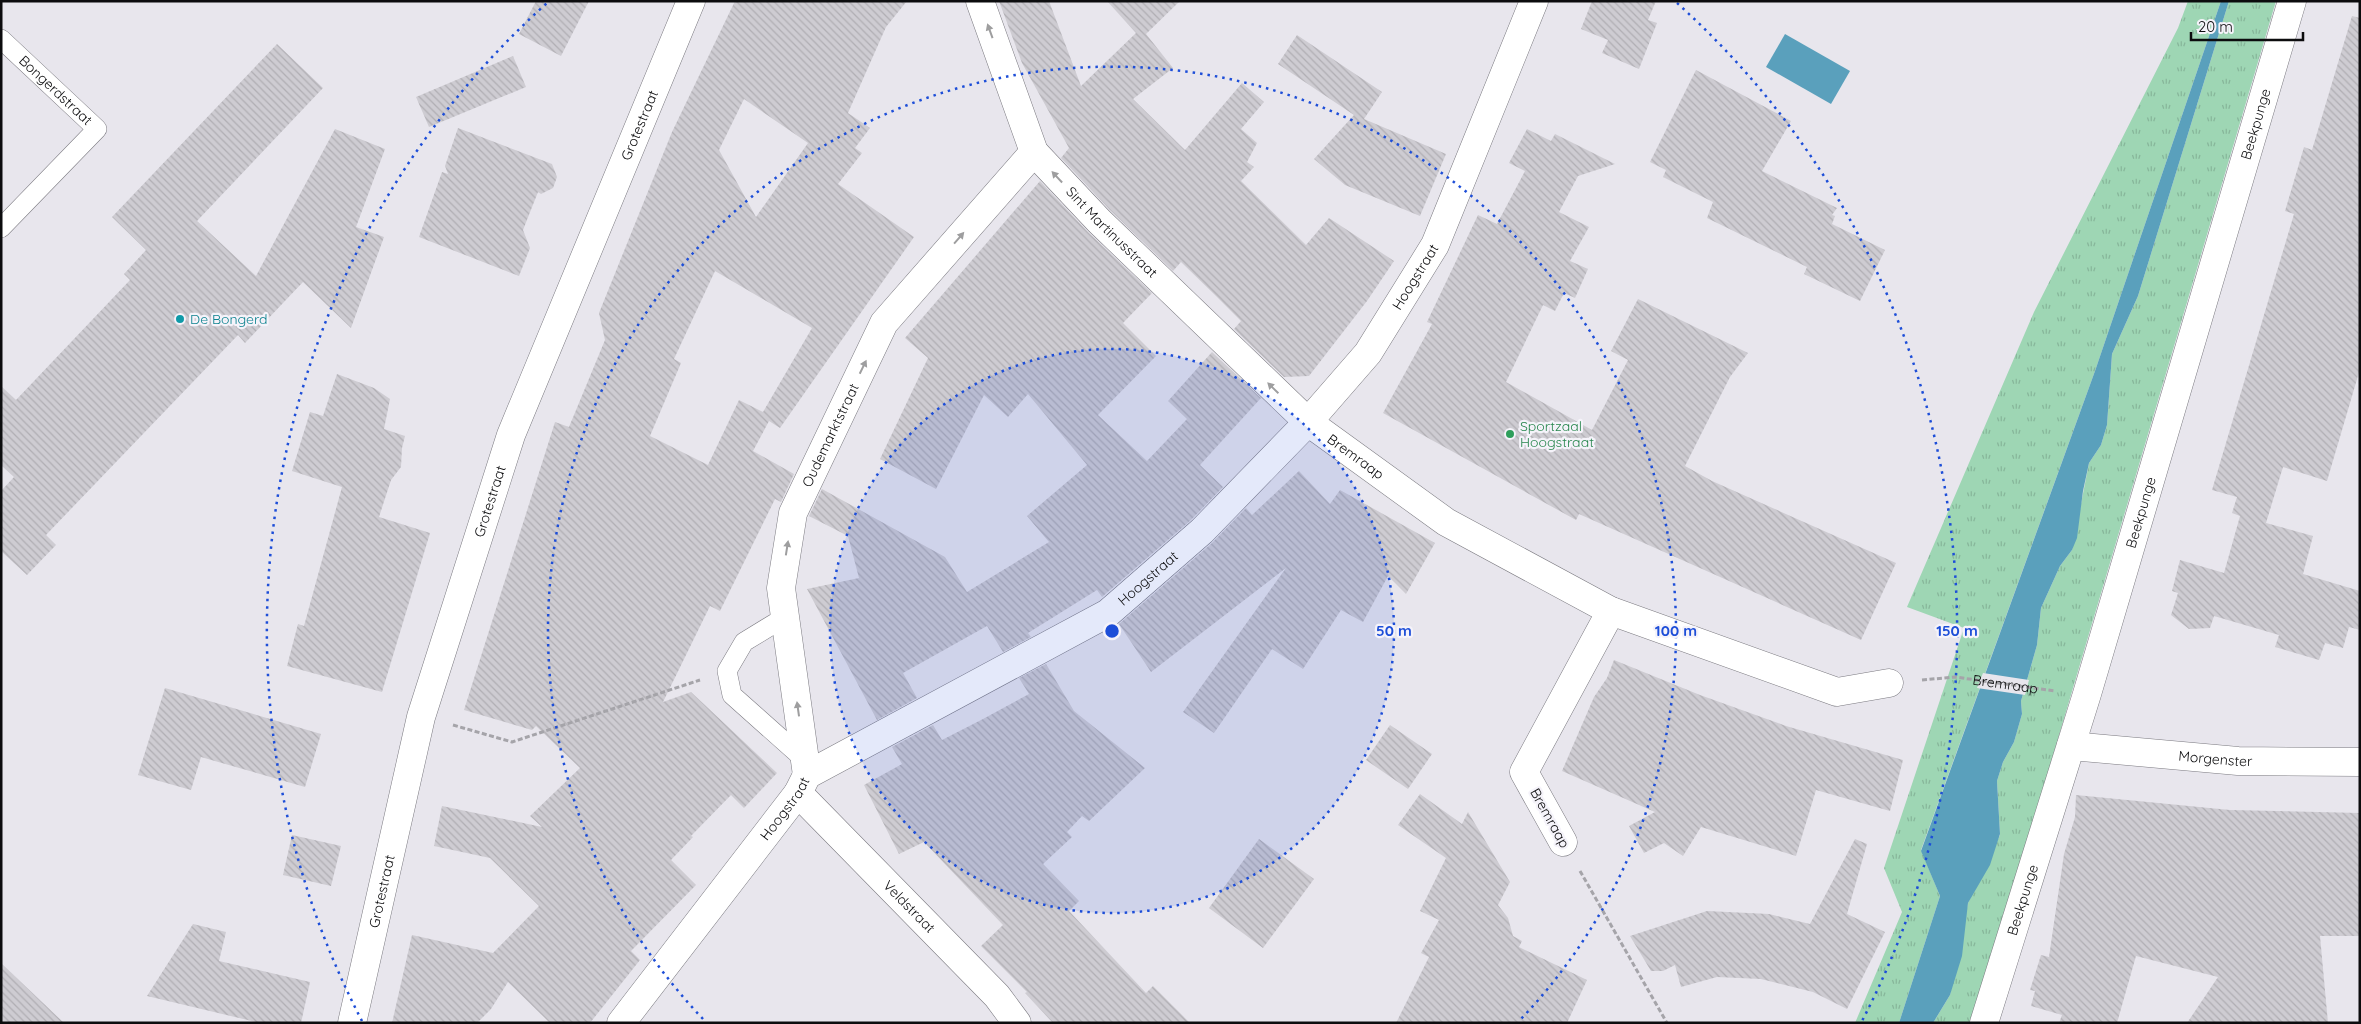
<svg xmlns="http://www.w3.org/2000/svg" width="2361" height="1024" font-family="Quicksand,sans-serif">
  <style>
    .grass { fill: url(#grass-tufts) }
    .water { fill: #5aa0bc }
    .pier { fill: #e8e6ed }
    .building { fill: url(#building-back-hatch); fill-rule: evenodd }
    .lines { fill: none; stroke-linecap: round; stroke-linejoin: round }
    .service-casing { stroke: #7b7a80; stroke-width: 20 }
    .minor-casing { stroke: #7b7a80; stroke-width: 29 }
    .secondary-casing { stroke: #7b7a80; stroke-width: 29 }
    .path { stroke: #a5a4a9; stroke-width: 3; stroke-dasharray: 5 2.5; stroke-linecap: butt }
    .service { stroke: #fff; stroke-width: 19 }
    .minor { stroke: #fff; stroke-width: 28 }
    .secondary { stroke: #fff; stroke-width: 28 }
    .oneway { fill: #9e9e9f }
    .ring { fill: none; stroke: #1d4ed8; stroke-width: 2.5; stroke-dasharray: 2.5 5 }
    .culture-dot { fill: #0f9aa8; stroke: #f5f3fa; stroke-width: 2 }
    .leisure-dot { fill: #2e9e5b; stroke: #f5f3fa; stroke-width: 2 }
    .labels { text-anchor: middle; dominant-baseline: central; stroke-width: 4.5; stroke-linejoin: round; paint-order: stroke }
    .street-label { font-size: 14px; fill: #0c0c0e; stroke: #f5f3fa }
    .culture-label { font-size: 14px; fill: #0d838f; stroke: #f5f3fa; text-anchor: start }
    .leisure-label { font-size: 14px; fill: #27864d; stroke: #f5f3fa; text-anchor: start }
    .centre { fill: #1d4ed8; stroke: #f5f3fa; stroke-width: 2.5 }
    .ring-label { font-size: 15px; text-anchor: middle; font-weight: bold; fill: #1d4ed8; stroke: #f5f3fa; stroke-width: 4.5; stroke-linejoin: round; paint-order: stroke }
  </style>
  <defs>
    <pattern id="grass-tufts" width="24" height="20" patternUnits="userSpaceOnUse" patternTransform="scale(1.25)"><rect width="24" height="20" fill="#9ed6b4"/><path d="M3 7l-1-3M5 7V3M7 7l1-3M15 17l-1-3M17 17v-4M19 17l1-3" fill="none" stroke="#87b69a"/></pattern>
    <pattern id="building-back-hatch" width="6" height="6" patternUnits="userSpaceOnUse" patternTransform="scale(1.25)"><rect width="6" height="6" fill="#ceccd2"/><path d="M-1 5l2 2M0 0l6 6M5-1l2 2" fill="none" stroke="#b0aeb3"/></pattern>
  </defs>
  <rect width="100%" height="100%" fill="#e8e6ed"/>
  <g class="grass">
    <path d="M2188 1H2221L2095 371 1921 850 1940 896 1899 1023H1855L1902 912 1884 868 1964 628 1907 607 2034 312 2178 28Z"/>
    <path d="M2229 1H2276L1974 1023H1933L1950 995 1968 903 2000 835 1997 781 2003 762 2014 742 2022 714 2021 701 2037 645 2041 608 2060 566 2072 550 2089 463 2101 445 2107 425 2112 354 2138 296Z"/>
  </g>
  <g class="water">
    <path d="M2221 1H2229L2138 296 2112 354 2107 425 2101 445 2089 463 2083 491 2077 538 2072 550 2060 566 2041 608 2037 645 2021 701 2022 714 2014 742 2003 762 1997 781 2000 834 1990 865 1968 903 1962 956 1950 995 1933 1023H1899L1940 896 1921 851 2095 371Z"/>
    <path d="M1785 34 1850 71 1831 104 1766 67Z"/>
  </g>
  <path class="pier" d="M1983 673 2029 680 2025 695 1977 688Z"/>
  <g class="building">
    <path d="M536 1H589L561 56 519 34Z"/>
    <path d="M735 1H907L886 27 848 113 870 128 855 148 862 153 838 184 914 237 780 428 769 421 753 451 794 474 781 502 775 499 720 611 710 606 663 702 691 692 777 773 744 808 731 795 691 836 693 837 671 860 696 885 631 951 640 960 590 1023H550L508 982 491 1009 477 1023H392L412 935 493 953 539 906 490 858 434 846 442 806 542 827 530 816 580 768 536 726 532 730 464 710 555 422 569 427 605 340 599 313 672 132ZM744 99 808 143 756 217 719 150ZM715 271 812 328 763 412 739 400 708 465 650 436 681 363 674 359Z"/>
    <path d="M999 1H1049L1081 86 1136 33 1107 1H1180L1146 34 1173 68 1133 99 1185 150 1242 83 1264 102 1241 129 1257 143 1247 162 1254 167 1241 181 1306 245 1329 218 1394 261 1367 301 1309 376 1284 377 1234 329 1241 321 1216 296 1181 262 1173 271 1110 210 1061 158 1069 148 1022 63Z"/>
    <path d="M1592 1H1656L1648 20 1657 23 1639 69 1602 53 1608 40 1581 29Z"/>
    <path d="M2352 16 2360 18V369L2327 481 2283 467 2266 523 2313 536 2303 574 2360 591V630L2349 627 2343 648 2325 643 2319 660 2275 647 2279 635 2214 616 2210 628 2189 629 2171 615 2178 593 2172 591 2180 560 2224 573 2240 516 2232 513 2237 497 2212 490 2294 214 2285 211 2304 147 2312 150Z"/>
    <path d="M1297 35 1382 92 1364 119 1446 154 1420 216 1345 185 1314 159 1354 115 1278 64Z"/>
    <path d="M277 44 323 88 197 221 256 276 335 129 385 149 356 227 384 237 351 328 303 282 245 343 238 335 46 535 56 545 27 575 1 551V491L14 477 1 465V386L16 400 130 280 124 274 146 250 112 217Z"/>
    <path d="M513 56 526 87 429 127 416 97Z"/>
    <path d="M1696 70 1791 121 1762 171 1837 208 1832 215 1835 216 1832 224 1885 250 1860 301 1804 274 1807 267 1707 218 1713 202 1663 177 1666 170 1650 162Z"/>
    <path d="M458 128 552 164 557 177 553 188 541 194 538 192 523 230 530 248 519 276 419 237 442 172 448 174 445 166Z"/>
    <path d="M1527 129 1551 141 1555 134 1615 164 1578 176 1559 212 1589 227 1570 261 1588 269 1575 298 1564 293 1555 311 1543 305 1506 382 1592 430 1628 360 1611 351 1638 299 1748 353 1730 377 1685 466 1712 481 1896 563 1861 640 1579 514 1576 520 1383 413 1432 324 1427 322 1478 215 1497 224 1525 171 1509 163Z"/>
    <path d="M1040 181 1088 232 1152 293 1123 323 1156 356 1098 415 1147 461 1187 419 1168 401 1212 352 1261 398 1200 465 1223 487 1191 520 1102 597 1097 590 1028 633 1031 637 1003 652 987 626 903 673 917 698 877 720 807 589 859 578 848 536 809 516 822 489 945 557 967 592 1049 542 1027 516 1087 465 1028 394 1008 417 984 395 936 489 880 459 928 358 905 338Z"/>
    <path d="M337 374 374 388 390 399 384 429 405 436 402 448 401 467 391 480 379 517 430 533 382 692 287 666 298 624 304 626 342 487 292 471 310 412 323 416Z"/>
    <path d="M1299 471 1330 504 1340 490 1435 543 1406 594 1388 576 1363 622 1341 610 1303 669 1272 649 1214 733 1183 712 1286 568 1151 672 1119 624 1212 543 1246 508 1252 515Z"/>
    <path d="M1614 660 1700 695 1786 726 1903 760 1890 811 1816 790 1796 856 1701 827 1683 856 1664 843 1644 853 1629 826 1655 812 1562 771 1594 697 1607 678Z"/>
    <path d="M1046 664 1074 711 1145 768 1089 821 1082 816 1067 832 1072 837 1043 864 1079 901 1069 911 1146 993 1153 986 1190 1023H1053L1025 993 1027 992 981 946 1003 925 924 842 899 854 864 785 902 764 892 747 933 725 942 740 983 719 1029 694 1019 678Z"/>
    <path d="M165 688 321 734 305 787 201 757 191 790 138 775Z"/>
    <path d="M1390 725 1432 754 1408 789 1366 760Z"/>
    <path d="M1420 794 1462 824 1468 812 1510 882 1498 905 1508 918 1513 936 1522 941 1519 947 1587 980 1567 1023H1396L1429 957 1421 953 1439 920 1420 911 1446 858 1398 825Z"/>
    <path d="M2076 795 2230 810 2360 813V936H2320L2328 1023H2187L2218 977 2136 956 2117 1023H2059L2062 1015 2031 1006 2035 991 2030 990 2041 955 2049 957 2064 854 2075 817Z"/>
    <path d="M292 835 341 846 331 886 283 875Z"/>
    <path d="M1259 839 1314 879 1263 948 1209 908Z"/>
    <path d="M1855 839 1867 844 1847 914 1885 932 1847 1009 1813 992 1761 979 1717 977 1681 987 1675 965 1663 971H1651L1630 936 1707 911 1769 914 1810 924Z"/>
    <path d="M193 924 226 932 219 961 310 982 301 1023H260L147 996Z"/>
    <path d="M1 963 64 1023H1Z"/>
  </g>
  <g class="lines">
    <g class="service-casing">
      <g id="service">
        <path id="s2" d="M1 39 97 129 1 228"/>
        <path d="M785 617 744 642 727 671 732 695 805 760"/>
      </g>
    </g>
    <g class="minor-casing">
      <g id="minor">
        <path id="s3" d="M980 1 1034 152 1099 221 1308 422 1446 522 1611 611 1837 692 1889 683"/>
        <path id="s4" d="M2071 746 2238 761 2360 762"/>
        <path id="s5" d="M807 775 781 588 793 513 884 323 1034 152"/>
        <path id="s6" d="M798 793 997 996 1017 1023"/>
        <path d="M1563 842 1524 772 1611 611"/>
        <path id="s7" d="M621 1023 798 793 807 775 1108 613 1202 531 1308 422 1368 353 1435 245 1534 1"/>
        <path id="s8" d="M1984 1023 2087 694 2292 1"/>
      </g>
    </g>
    <g class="secondary-casing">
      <g id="secondary">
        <path id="s9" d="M352 1023 421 717 511 435 691 1"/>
      </g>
    </g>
    <g class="path">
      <path id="s1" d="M1922 680 1955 677 2055 691"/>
      <path d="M453 725 512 742 700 680"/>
      <path d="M1580 871 1667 1023"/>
    </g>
    <use href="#service" class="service"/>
    <use href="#minor" class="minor"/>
    <use href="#secondary" class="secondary"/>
  </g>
  <defs><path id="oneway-solid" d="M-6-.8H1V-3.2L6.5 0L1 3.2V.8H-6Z" transform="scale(1.25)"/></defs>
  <g class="oneway">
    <use href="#oneway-solid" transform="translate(990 31) rotate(-110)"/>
    <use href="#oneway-solid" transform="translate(1057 177) rotate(-133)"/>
    <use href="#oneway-solid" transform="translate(959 238) rotate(-49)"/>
    <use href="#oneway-solid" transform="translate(863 367) rotate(-64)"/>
    <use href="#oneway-solid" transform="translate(1273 388) rotate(-136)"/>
    <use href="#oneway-solid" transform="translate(787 548) rotate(-81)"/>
    <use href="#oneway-solid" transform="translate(798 709) rotate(-98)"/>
  </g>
  <circle cx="1112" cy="631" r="282" fill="#1d4ed8" fill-opacity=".12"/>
  <g class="ring">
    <circle cx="1112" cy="631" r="282"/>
    <path d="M703 1019A564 564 0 1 1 1521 1019"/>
    <path d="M362 1021A845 845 0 0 1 547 3M1677 3A845 845 0 0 1 1862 1021"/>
  </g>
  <circle class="culture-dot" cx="180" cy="319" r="5"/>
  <circle class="leisure-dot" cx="1510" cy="434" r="5"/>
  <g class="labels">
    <g class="street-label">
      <text stroke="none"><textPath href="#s2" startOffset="75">Bongerdstraat</textPath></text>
      <text stroke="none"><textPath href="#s9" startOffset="945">Grotestraat</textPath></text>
      <text stroke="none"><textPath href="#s8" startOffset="939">Beekpunge</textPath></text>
      <text stroke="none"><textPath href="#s3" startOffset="272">Sint Martinusstraat</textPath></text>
      <text stroke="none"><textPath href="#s7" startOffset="1110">Hoogstraat</textPath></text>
      <text stroke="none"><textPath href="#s5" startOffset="351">Oudemarktstraat</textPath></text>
      <text stroke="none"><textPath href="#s3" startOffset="604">Bremraap</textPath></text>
      <text stroke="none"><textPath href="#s9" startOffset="540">Grotestraat</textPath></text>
      <text stroke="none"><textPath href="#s8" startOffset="534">Beekpunge</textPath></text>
      <text stroke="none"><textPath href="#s7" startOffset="705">Hoogstraat</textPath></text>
      <text stroke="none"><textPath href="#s1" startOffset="84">Bremraap</textPath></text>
      <text stroke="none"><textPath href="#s4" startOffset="145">Morgenster</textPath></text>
      <text stroke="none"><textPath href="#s7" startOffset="270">Hoogstraat</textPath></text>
      <text transform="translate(1550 818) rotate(61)">Bremraap</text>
      <text stroke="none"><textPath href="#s9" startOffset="135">Grotestraat</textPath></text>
      <text stroke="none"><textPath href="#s8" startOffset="129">Beekpunge</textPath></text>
      <text stroke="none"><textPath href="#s6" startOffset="159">Veldstraat</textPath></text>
    </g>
    <g class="culture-label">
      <text x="190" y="319">De Bongerd</text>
    </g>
    <g class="leisure-label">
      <text x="1520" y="426">Sportzaal<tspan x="1520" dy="16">Hoogstraat</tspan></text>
    </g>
  </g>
  <circle cx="1112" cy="631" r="8" class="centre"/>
  <g class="ring-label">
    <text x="1394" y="636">50 m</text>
    <text x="1676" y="636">100 m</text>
    <text x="1957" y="636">150 m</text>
  </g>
  <rect width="2361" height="1024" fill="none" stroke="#0c0c0e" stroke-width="5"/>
  <path d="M2191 32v8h112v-8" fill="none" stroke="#0c0c0e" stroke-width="2.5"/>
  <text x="2198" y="32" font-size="15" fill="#0c0c0e" stroke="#f5f3fa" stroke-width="4" paint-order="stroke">20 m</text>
</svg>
